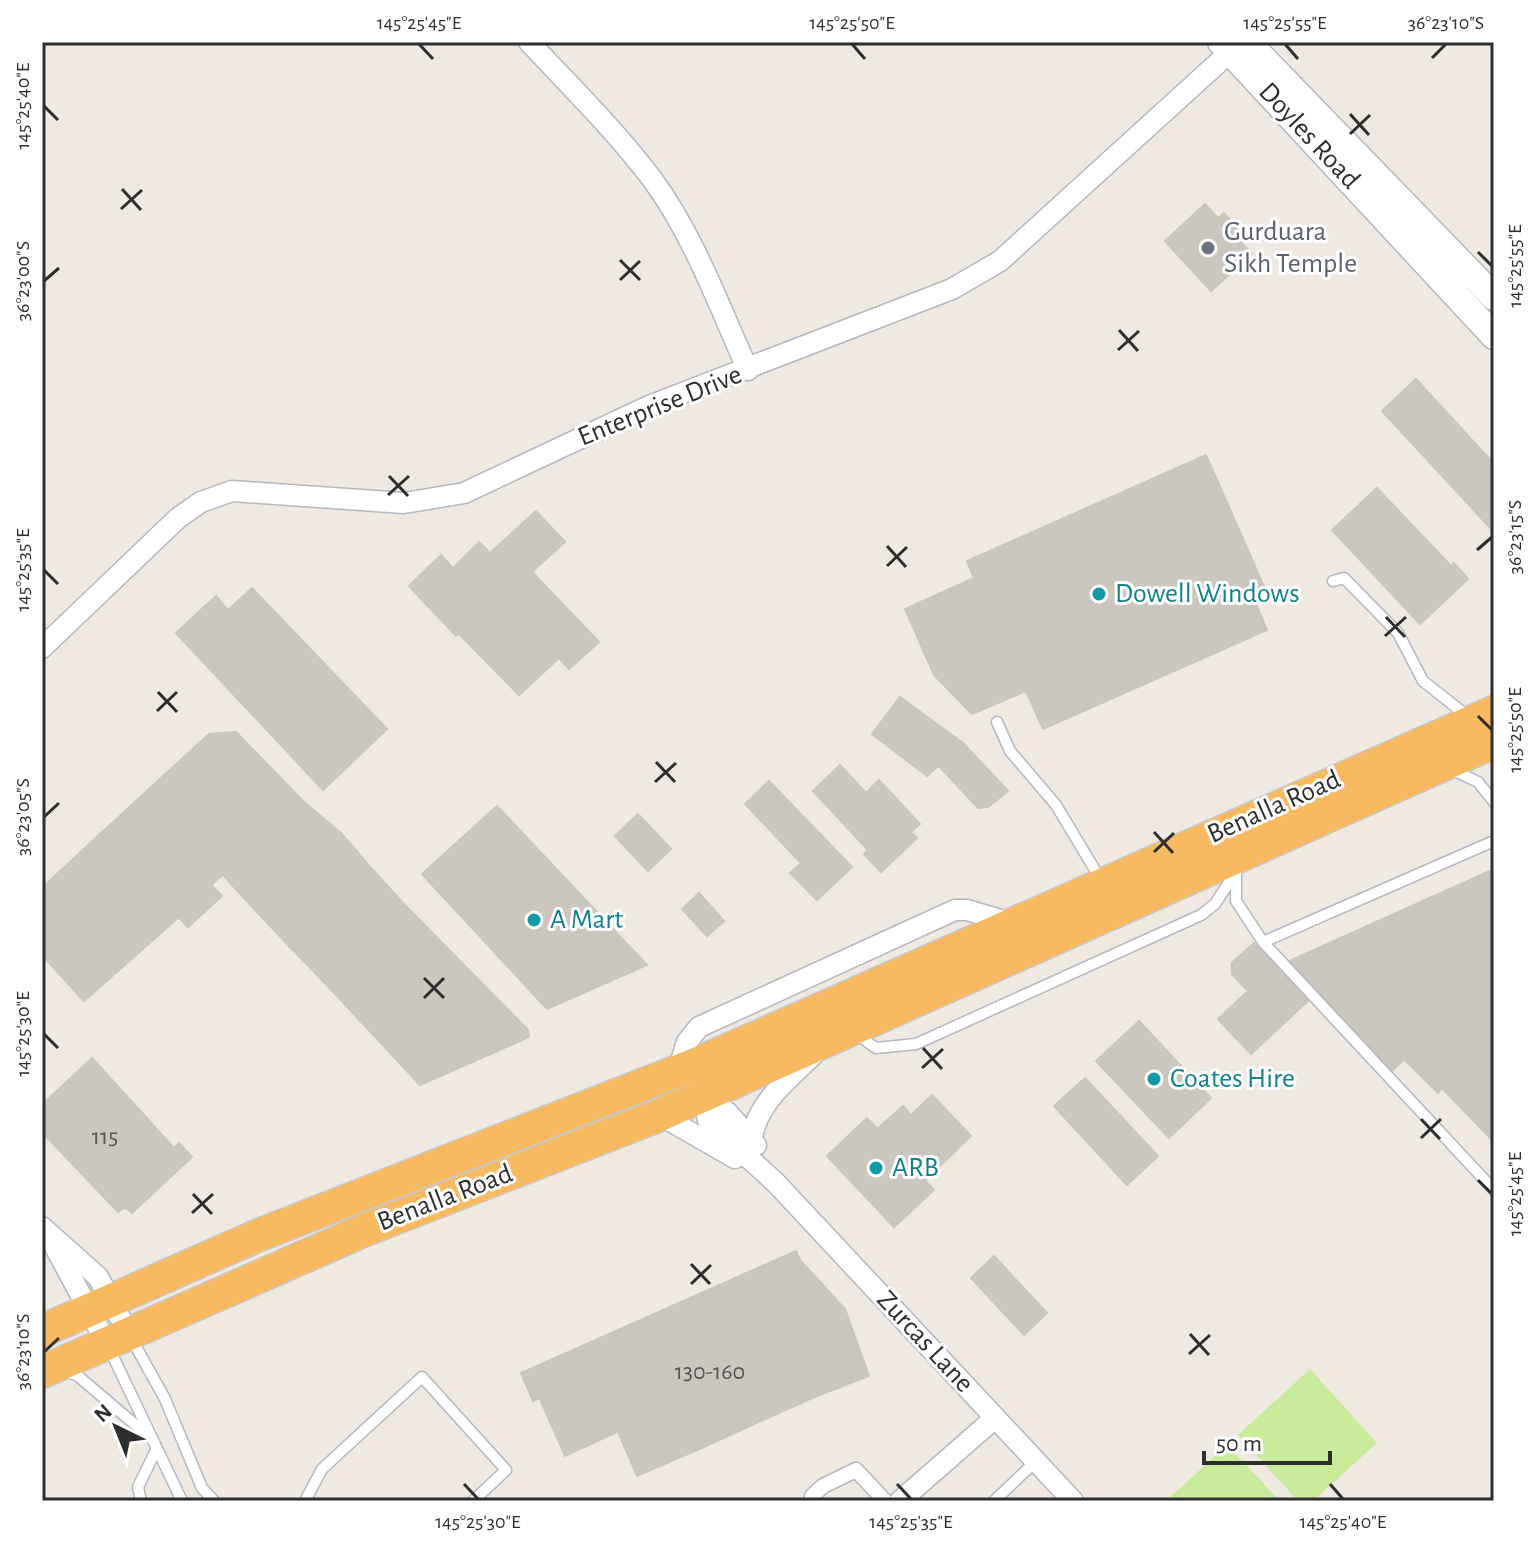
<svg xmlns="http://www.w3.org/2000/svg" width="1536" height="1543" font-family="'Alegreya Sans',sans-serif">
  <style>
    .pitch { fill: #c9ec9a }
    .building { fill: #cbc7bf; stroke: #cbc5ba; stroke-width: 2 }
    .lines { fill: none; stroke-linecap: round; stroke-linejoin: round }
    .service-casing { stroke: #b4b7c1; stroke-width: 13 }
    .pedestrian-casing { stroke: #b4b7c1; stroke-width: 17 }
    .minor-casing { stroke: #b4b7c1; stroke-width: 23 }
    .secondary-casing { stroke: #b4b7c1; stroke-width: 29 }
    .trunk-casing { stroke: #c9c9c9; stroke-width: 35 }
    .service { stroke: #fff; stroke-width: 10 }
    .pedestrian { stroke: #fff; stroke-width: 14 }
    .minor { stroke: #fff; stroke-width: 20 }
    .secondary { stroke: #fff; stroke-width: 26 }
    .trunk { stroke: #f8ba60; stroke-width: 32 }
    .ticks { fill: none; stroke: #2e2e2e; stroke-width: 3 }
    .worship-dot { fill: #6b7280; stroke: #fff; stroke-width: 3 }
    .culture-dot { fill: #0f9aa8; stroke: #fff; stroke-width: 3 }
    .labels { text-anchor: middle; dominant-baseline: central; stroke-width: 6; stroke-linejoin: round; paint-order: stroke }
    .number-label { font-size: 24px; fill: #555452 }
    .street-label { font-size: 28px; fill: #2e2e2e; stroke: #fff }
    .worship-label { font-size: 28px; fill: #5b616d; stroke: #fff; text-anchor: start }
    .culture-label { font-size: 28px; fill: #0d838f; stroke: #fff; text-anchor: start }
    .neatline { fill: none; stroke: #2e2e2e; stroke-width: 3 }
    .ticks-label { font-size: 20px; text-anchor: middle; fill: #2e2e2e }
  </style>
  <rect width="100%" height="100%" fill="#efe9e1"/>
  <g class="pitch">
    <path d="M1310 1369 1377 1443 1313 1501H1298L1238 1435Z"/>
    <path d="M1227 1445 1280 1501H1166Z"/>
  </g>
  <g class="building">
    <path d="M1205 204 1218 218 1224 213 1244 234 1238 239 1252 254 1211 291 1165 241Z"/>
    <path d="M1416 379 1494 464V532L1382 411Z"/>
    <path d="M1206 455 1266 591 1253 597 1267 630 1043 729 1026 691 972 714 934 675 905 609 974 578 967 561Z"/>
    <path d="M1377 488 1451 566 1454 563 1468 579 1420 624 1332 530Z"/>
    <path d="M536 511 565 542 532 572 599 642 569 669 559 658 519 695 459 634 456 636 409 586 441 555 453 568 479 542 490 553Z"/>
    <path d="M252 588 387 729 323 790 176 633 216 596 228 610Z"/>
    <path d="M900 697 963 743 927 776 872 734Z"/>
    <path d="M236 732 304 802 211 885 222 896 188 927 100 834 209 734Z"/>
    <path d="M963 743 1008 791 988 807 978 808 938 765Z"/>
    <path d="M840 765 866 793 879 780 920 824 911 832 917 838 881 872 864 854 868 850 813 791Z"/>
    <path d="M769 781 852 867 817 900 790 873 801 863 745 804Z"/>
    <path d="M304 802 341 833 256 911 223 875Z"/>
    <path d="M497 806 647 965 547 1009 422 874Z"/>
    <path d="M638 814 671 849 648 871 615 836Z"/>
    <path d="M341 833 372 869 289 946 256 911Z"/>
    <path d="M100 834 178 918 84 1001 42 955V888Z"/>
    <path d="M372 869 404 904 322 980 289 946Z"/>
    <path d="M1494 869V1142L1442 1088 1438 1093 1404 1059 1392 1071 1289 961Z"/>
    <path d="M699 893 724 921 707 936 682 909Z"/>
    <path d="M404 904 528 1030 529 1037 420 1085 322 980Z"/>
    <path d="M1254 943 1308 1001 1251 1054 1218 1019 1248 991 1232 974V963Z"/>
    <path d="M1139 1021 1211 1098 1169 1138 1096 1061Z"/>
    <path d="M92 1058 174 1148 179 1143 192 1157 132 1213 125 1207 118 1212 42 1132V1105Z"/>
    <path d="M1085 1078 1158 1156 1127 1185 1054 1106Z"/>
    <path d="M932 1095 971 1136 925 1180 877 1129 903 1106 911 1115Z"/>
    <path d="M867 1118 934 1190 894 1227 827 1156Z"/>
    <path d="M796 1251 800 1260 531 1379 540 1398 533 1401 521 1373Z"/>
    <path d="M994 1256 1047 1313 1024 1335 971 1278Z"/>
    <path d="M800 1260 845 1309 869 1376 817 1396 767 1275Z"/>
    <path d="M767 1275 817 1396 770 1417 716 1297Z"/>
    <path d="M716 1297 770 1417 704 1447 649 1327Z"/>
    <path d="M649 1327 704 1447 637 1476 585 1355Z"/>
    <path d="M585 1355 617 1432 565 1456 531 1379Z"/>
  </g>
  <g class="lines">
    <g class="service-casing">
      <g id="service">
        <path d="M1333 581 1344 578 1398 633 1423 681 1466 715"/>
        <path d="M997 722 1010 751 1056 805 1101 880"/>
        <path d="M1453 770 1478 782 1494 802"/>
        <path d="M1236 873V901L1263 942 1494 1190"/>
        <path d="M1263 942 1494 841"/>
        <path d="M856 1034 876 1048 916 1044 1201 915 1215 904 1239 867"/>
        <path d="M130 1336 165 1399 202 1488 214 1501"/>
        <path d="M109 1348 182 1501"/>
        <path d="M63 1370 78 1376 145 1433"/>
        <path d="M141 1501 138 1487 156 1450"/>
        <path d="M305 1501 322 1469 422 1377 506 1470 473 1501"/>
        <path d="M994 1501 1036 1461"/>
      </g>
    </g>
    <g class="pedestrian-casing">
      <path id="pedestrian" d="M812 1496 823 1486 856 1470 885 1501"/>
    </g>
    <g class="minor-casing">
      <g id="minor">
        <path d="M529 42C571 87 615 130 652 179 694 236 719 306 748 370"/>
        <path d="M42 648 178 518 201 502 232 491 404 503 464 493 649 406 952 289 1000 261 1241 42"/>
        <path d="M678 1071 687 1042 699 1027 955 910H967L1011 923"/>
        <path d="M704 1096 708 1121 776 1183 1073 1501"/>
        <path d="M704 1096 728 1113 756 1145"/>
        <path d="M660 1115 735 1158"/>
        <path d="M752 1138C757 1102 791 1077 815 1053"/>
        <path d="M42 1227 98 1277 129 1334"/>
        <path d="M55 1247 107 1344"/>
        <path d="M900 1501 995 1418"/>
      </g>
    </g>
    <g class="secondary-casing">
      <g id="secondary">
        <path d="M1221 42 1494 336"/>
        <path d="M1247 42 1494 297"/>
      </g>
    </g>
    <g class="trunk-casing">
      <g id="trunk">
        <path d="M42 1331 259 1235 696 1064 1494 712"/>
        <path d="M42 1372 365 1230 660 1115 1494 742"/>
      </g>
    </g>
    <use href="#service" class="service"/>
    <use href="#pedestrian" class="pedestrian"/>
    <use href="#minor" class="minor"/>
    <use href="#secondary" class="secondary"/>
    <use href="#trunk" class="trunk"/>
  </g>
  <path class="ticks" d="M419 44 433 59M852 44 865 59M1285 44 1298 59M1432 58 1446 44M44 106 58 120M1350 114 1369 135M1350 134 1370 115M122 189 141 210M121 209 142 190M1478 252 1492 266M620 260 640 280M620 280 640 261M44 281 59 268M1119 330 1138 351M1118 350 1139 331M389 476 408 496M388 495 409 476M887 546 906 567M1477 550 1492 537M887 566 907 547M44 570 58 584M1386 617 1405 637M1385 636 1406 617M158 692 177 712M157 711 177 692M1478 716 1492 730M656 762 675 782M655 782 676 763M44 817 59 803M1154 832 1173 853M1154 852 1174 833M424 978 444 998M424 998 444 978M44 1034 58 1048M923 1048 942 1069M922 1068 943 1049M1421 1119 1440 1139M1421 1138 1441 1119M1478 1180 1492 1194M193 1194 212 1214M192 1213 213 1194M691 1264 710 1284M691 1284 711 1265M1190 1334 1209 1355M44 1352 59 1338M1189 1354 1210 1335M464 1484 478 1499M897 1484 911 1499M1330 1484 1343 1499"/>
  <circle class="worship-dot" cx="1208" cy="248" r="8"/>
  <g class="culture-dot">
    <circle cx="1099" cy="594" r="8"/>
    <circle cx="534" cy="920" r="8"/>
    <circle cx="1154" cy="1079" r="8"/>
    <circle cx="876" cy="1168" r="8"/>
  </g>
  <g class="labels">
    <g class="number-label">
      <text x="105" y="1137">115</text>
      <text x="710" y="1372">130-160</text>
    </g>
    <g class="street-label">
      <text transform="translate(1309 136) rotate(47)">Doyles Road</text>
      <text transform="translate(660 406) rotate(-22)">Enterprise Drive</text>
      <text transform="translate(1274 807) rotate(-24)">Benalla Road</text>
      <text transform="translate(445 1198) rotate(-21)">Benalla Road</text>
      <text transform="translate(925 1342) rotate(47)">Zurcas Lane</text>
    </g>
    <g class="worship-label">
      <text x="1224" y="232">Gurduara<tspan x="1224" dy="32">Sikh Temple</tspan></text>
    </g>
    <g class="culture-label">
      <text x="1115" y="594">Dowell Windows</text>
      <text x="550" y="920">A Mart</text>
      <text x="1170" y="1079">Coates Hire</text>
      <text x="892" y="1168">ARB</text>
    </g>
  </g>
  <rect width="1536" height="1543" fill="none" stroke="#ffffff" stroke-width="88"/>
  <g transform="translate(116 1427) rotate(317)" stroke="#ffffff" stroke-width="6" paint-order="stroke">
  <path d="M0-6L14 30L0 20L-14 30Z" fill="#2e2e2e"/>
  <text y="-12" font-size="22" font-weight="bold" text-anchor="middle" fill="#2e2e2e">N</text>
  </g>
  <path d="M1204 1451v12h126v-12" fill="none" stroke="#2e2e2e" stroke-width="4"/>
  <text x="1216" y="1451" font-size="24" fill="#2e2e2e" stroke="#ffffff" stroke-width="6" paint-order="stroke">50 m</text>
  <rect x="44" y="44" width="1448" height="1455" class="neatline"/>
  <g class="ticks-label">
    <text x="419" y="29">145°25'45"E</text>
    <text x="852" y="29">145°25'50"E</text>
    <text x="1285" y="29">145°25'55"E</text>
    <text x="1446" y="29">36°23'10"S</text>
    <text transform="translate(22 106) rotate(-90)" y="7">145°25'40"E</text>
    <text transform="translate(1514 266) rotate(-90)" y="7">145°25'55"E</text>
    <text transform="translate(22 281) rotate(-90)" y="7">36°23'00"S</text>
    <text transform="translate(1514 537) rotate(-90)" y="7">36°23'15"S</text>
    <text transform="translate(22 570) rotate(-90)" y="7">145°25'35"E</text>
    <text transform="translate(1514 730) rotate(-90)" y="7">145°25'50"E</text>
    <text transform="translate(22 817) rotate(-90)" y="7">36°23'05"S</text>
    <text transform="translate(22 1034) rotate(-90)" y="7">145°25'30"E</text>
    <text transform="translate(1514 1194) rotate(-90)" y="7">145°25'45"E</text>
    <text transform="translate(22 1352) rotate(-90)" y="7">36°23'10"S</text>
    <text x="478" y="1528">145°25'30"E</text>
    <text x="911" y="1528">145°25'35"E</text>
    <text x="1343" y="1528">145°25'40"E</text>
  </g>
</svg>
